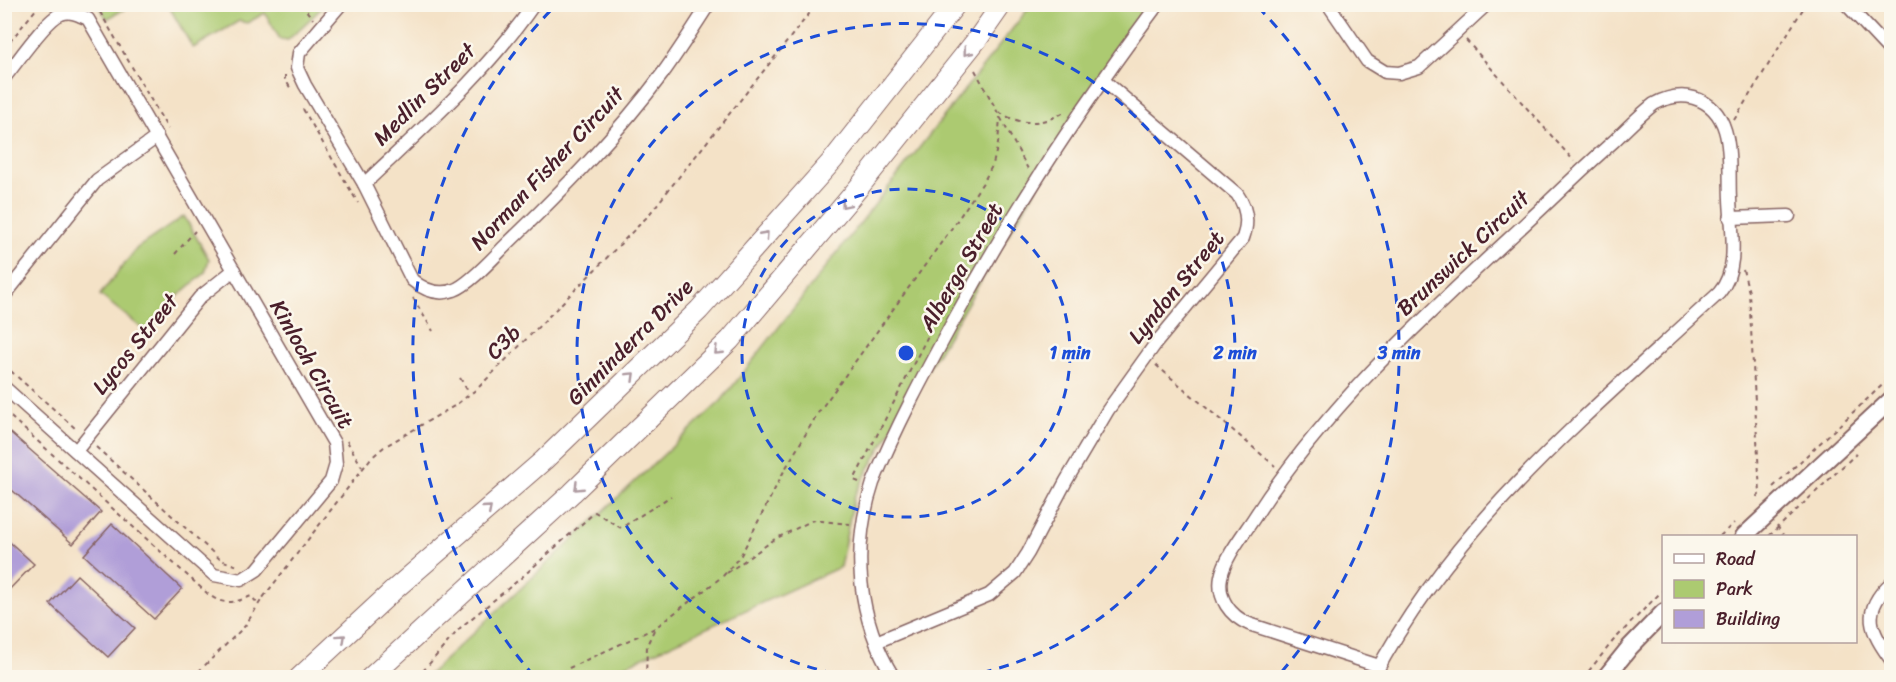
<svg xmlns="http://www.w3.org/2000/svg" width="1896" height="682" font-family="Sriracha,sans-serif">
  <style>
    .green { fill: #acca71; stroke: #7b744e; stroke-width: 1.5 }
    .building { fill: #b09ed8 }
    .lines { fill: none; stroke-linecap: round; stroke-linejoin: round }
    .street-casing { stroke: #866362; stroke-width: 15 }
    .secondary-casing { stroke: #866362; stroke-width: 20 }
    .primary-casing { stroke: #866362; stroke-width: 22 }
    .path { stroke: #866362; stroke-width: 2; stroke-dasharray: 4.5 4.5; stroke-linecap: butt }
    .street { stroke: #fff; stroke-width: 12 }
    .secondary { stroke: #fff; stroke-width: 16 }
    .primary { stroke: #fff; stroke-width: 20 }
    .oneway { stroke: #ae9aa0 }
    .ring { fill: none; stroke: #1d4ed8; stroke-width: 3; stroke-dasharray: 10 8 }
    .labels { text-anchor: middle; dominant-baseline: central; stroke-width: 5; stroke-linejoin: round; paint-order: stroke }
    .street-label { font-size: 22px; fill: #4a1f2b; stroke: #fbf7ec }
    .centre { fill: #1d4ed8; stroke: #fbf7ec; stroke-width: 3 }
    .ring-label { font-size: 18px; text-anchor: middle; font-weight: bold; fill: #1d4ed8; stroke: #fbf7ec; stroke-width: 5; stroke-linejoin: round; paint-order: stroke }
  </style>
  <rect width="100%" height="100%" fill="#fbf7ec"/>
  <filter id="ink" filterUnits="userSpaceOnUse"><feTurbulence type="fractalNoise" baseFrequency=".0167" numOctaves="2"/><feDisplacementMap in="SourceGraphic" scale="12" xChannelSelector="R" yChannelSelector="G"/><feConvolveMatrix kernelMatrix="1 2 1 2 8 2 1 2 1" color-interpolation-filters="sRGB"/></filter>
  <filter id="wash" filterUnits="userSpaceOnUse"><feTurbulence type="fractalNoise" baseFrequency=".008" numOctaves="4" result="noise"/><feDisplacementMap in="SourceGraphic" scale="24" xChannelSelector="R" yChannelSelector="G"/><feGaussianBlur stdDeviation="1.35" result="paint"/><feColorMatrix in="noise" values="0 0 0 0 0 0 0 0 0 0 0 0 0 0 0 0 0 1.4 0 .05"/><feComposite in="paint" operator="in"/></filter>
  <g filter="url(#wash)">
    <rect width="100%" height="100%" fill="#f4e2c7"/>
    <g class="green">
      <path d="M99 5H132L107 19Z"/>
      <path d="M168 5H325L288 40 280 39 265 13 247 23 239 21 193 48Z"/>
      <path d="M1031 5H1151L1129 33 869 468 854 497 840 567 600 677 425 678 721 401Z"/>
      <path d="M184 216 209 259 205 273 178 296 148 333 100 295 137 248Z"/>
    </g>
    <g id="blocks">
      <g class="building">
        <path d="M4 427 101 512 73 544 4 483Z"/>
        <path d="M112 524 182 589 154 619 84 555Z"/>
        <path d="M4 537 34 564 4 595Z"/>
        <path d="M77 575 135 628 108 657 50 604Z"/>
      </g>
    </g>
  </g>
  <g filter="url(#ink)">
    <use href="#blocks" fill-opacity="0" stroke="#866362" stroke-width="1.5"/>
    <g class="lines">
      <g class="street-casing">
        <g id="street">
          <path d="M341 4 299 53 297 68 305 85 364 184 412 280C424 290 438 296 454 290 469 285 494 257 506 245 562 191 617 135 663 73 679 51 694 27 709 4"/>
          <path d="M1328 4 1367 61 1385 72 1399 73 1419 67 1487 4"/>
          <path d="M1846 4 1892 53"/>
          <path d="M4 78C16 64 46 19 61 14 71 10 79 15 88 19L334 443 336 464 331 481 257 570 241 580 214 575 4 387"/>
          <path d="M364 184C424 127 487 72 534 4"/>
          <path d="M1730 218 1789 216"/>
          <path d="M4 296 97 180 157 137"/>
          <path d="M76 451 200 297 234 270"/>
          <path d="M1892 582C1860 611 1870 631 1892 661"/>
          <path d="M876 642 989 595 1015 573 1028 553 1066 481 1108 410 1156 343 1243 238C1249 222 1247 208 1237 194L1103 80"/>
          <path d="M894 678C857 618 851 549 873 483 896 427 925 373 954 320 1014 210 1082 105 1158 4"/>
          <path d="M1373 678C1454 522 1592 411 1719 293 1740 269 1731 229 1730 199 1728 164 1737 111 1694 98 1680 94 1667 97 1654 104 1640 115 1627 128 1614 141 1589 163 1565 186 1541 209 1437 306 1332 397 1254 518 1243 535 1225 557 1221 577 1217 598 1230 616 1249 624L1379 666"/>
        </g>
      </g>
      <g class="secondary-casing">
        <g id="secondary">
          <path d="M1744 536 1892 399"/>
          <path d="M1605 678 1630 647 1664 612"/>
        </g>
      </g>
      <g class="primary-casing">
        <g id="primary">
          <path d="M299 678 395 589 544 460 699 310 833 160 956 4"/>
          <path d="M370 678 572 493 730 340 860 186 979 37 1002 4"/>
        </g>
      </g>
      <g class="path">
        <path d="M301 4 313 19"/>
        <path d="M100 12 168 129"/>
        <path d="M1466 40 1574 161"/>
        <path d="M4 49 37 8 42 4"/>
        <path d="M975 70 1028 169"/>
        <path d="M285 75V79L292 91"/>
        <path d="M303 109 358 203"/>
        <path d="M999 112C1020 126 1043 125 1064 112"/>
        <path d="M1734 120 1806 4"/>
        <path d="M175 254 195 231"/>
        <path d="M1743 270 1749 292 1760 493 1757 496 1762 498"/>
        <path d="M413 298 433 331"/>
        <path d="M4 365 76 429"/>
        <path d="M1156 365 1275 466"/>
        <path d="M460 378 469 393"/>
        <path d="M4 411 208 594C223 606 234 603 251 596L258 604"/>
        <path d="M347 441 362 467"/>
        <path d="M96 447 221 560 238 566"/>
        <path d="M859 482 854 480 955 283 984 239"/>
        <path d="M1773 487 1892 376"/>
        <path d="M1777 526 1784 536"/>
        <path d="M1720 536 1734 523"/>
        <path d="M1769 536 1856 454"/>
        <path d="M727 573 775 539 813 520 850 524"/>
        <path d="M723 576 741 555 784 471 818 413 954 225 984 181 993 164 998 144 1000 117"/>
        <path d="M192 678 245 626 262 599 371 458 384 447 454 406 477 389 647 217 817 4"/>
        <path d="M417 678 461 627 521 578 595 512 621 528 671 496"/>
        <path d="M554 678 569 668 655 628 723 576"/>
        <path d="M646 678 647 645 655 628"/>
        <path d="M1583 678 1613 641 1664 589"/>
      </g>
      <use href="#street" class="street"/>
      <use href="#secondary" class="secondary"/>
      <use href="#primary" class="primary"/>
    </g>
    <defs><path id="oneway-chevron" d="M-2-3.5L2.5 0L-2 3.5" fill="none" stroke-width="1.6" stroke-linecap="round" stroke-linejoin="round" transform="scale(1.5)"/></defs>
    <g class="oneway">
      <use href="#oneway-chevron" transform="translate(967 52) rotate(129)"/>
      <use href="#oneway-chevron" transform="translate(845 204) rotate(130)"/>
      <use href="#oneway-chevron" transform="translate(765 235) rotate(-48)"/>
      <use href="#oneway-chevron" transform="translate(718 351) rotate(136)"/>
      <use href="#oneway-chevron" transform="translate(631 376) rotate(-44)"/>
      <use href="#oneway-chevron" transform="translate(578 487) rotate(136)"/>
      <use href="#oneway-chevron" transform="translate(488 509) rotate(-41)"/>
      <use href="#oneway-chevron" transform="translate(342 638) rotate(-42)"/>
    </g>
  </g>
  <g class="ring">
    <circle cx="906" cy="353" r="164"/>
    <path d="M852 677A329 329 0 1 1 960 677"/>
    <path d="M534 676A493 493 0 0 1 554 7M1258 7A493 493 0 0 1 1278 676"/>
  </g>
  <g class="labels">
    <g class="street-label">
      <text transform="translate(424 94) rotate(-45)">Medlin Street</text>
      <text transform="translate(547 168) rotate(-47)">Norman Fisher Circuit</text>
      <text transform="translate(1463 253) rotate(-43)">Brunswick Circuit</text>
      <text transform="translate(961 267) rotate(-60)">Alberga Street</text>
      <text transform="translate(1176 287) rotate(-51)">Lyndon Street</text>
      <text transform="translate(503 342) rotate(-45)">C3b</text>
      <text transform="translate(630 342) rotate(-45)">Ginninderra Drive</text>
      <text transform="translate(135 344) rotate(-51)">Lycos Street</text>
      <text transform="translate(312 364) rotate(60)">Kinloch Circuit</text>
    </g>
  </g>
  <circle cx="906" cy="353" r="9" class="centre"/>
  <g class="ring-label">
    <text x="1070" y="359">1 min</text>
    <text x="1235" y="359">2 min</text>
    <text x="1399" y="359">3 min</text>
  </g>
  <rect width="1896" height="682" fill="none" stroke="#fbf7ec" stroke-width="24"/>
  <rect x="1662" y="535" width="195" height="108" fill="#fbf7ec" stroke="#b4a19f" stroke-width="1.5"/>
  <rect x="1674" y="554" width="30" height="9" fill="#ffffff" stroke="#b4a19f" stroke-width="1.5"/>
  <text x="1716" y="565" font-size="18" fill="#4a1f2b">Road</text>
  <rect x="1674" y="580" width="30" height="18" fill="#acca71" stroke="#b4a19f" stroke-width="1.5"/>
  <text x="1716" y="595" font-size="18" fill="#4a1f2b">Park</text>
  <rect x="1674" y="610" width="30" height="18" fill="#b09ed8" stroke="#b4a19f" stroke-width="1.5"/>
  <text x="1716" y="625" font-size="18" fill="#4a1f2b">Building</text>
</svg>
